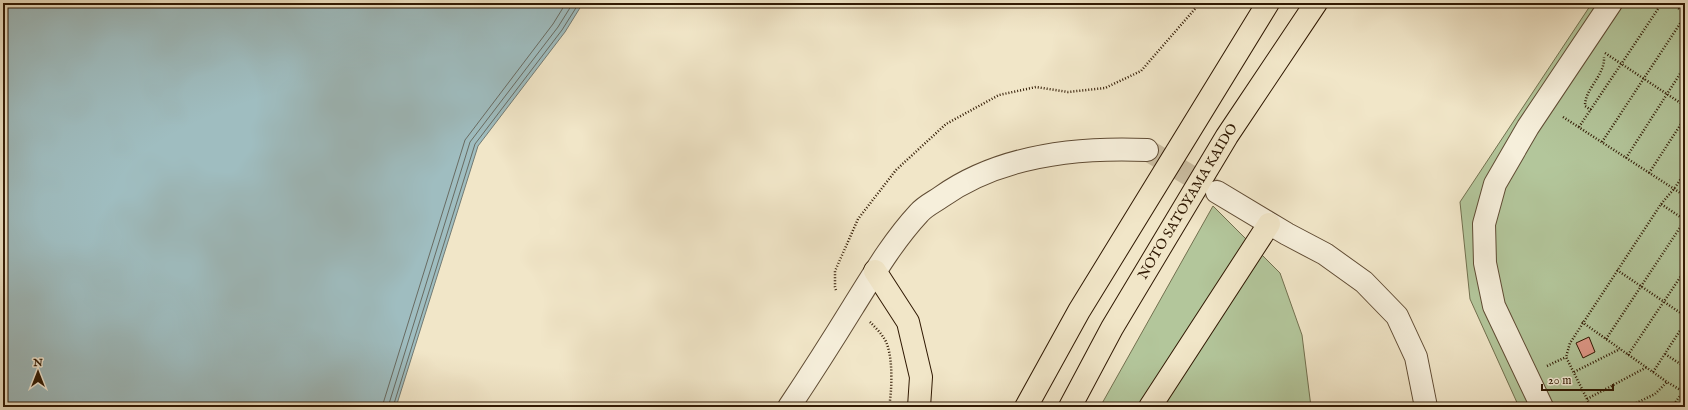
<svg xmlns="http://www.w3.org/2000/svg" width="1688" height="410" font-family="'IM FELL English',serif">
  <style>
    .green { fill: #b3c69b; stroke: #72704f }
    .water { fill: #9fbdc0; stroke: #737b74 }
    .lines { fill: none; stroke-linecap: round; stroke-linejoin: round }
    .shore { stroke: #686b62; stroke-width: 1 }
    .building { fill: #df9989; stroke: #301903 }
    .minor-tunnel { stroke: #cabda1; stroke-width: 22; stroke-dasharray: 22 11; stroke-linecap: butt }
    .minor-casing { stroke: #604c34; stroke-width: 24 }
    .highway-casing { stroke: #301903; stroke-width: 24 }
    .path { stroke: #301903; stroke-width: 2.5; stroke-dasharray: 1 2; stroke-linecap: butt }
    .minor { stroke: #f6efdb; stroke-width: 22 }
    .highway { stroke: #f1e6c8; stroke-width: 22 }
    .labels { text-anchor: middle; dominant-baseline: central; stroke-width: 3; stroke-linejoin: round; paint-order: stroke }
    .street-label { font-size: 14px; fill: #301903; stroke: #f6efdb }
  </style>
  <rect width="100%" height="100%" fill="#f1e6c8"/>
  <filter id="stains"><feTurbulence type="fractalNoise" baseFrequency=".005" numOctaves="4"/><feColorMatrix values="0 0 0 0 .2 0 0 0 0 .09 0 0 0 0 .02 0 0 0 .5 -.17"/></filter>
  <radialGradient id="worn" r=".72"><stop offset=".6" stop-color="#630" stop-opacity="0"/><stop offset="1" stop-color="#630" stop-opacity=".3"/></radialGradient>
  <g class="green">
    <path d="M1592 3H1685V407H1519L1470 299 1460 202Z"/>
    <path d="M1213 206 1280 273 1302 335 1311 407H1100Z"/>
  </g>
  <path class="water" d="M3 3H583L565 32 478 146 396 407H3Z"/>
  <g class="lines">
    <g class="shore">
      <path d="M382 407 465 140 553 24 566 3"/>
      <path d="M388 407 470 142 558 27 573 3"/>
      <path d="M393 407 475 144 562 30 579 3"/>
    </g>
  </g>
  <path class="building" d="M1589 337 1595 352 1583 358 1576 343Z"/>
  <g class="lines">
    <path class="minor-tunnel" d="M1147 150 1216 191"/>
    <g class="minor-casing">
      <g id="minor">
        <path d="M1217 192 1287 234 1325 254 1364 282 1397 316 1416 357 1426 407"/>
        <path d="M789 407C811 374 832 341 853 307 873 275 893 241 919 213 925 206 934 202 941 197 1000 155 1077 147 1147 150"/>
        <path d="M1542 407 1494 306 1485 263 1484 224 1495 184 1528 127 1611 3"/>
      </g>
    </g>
    <g class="highway-casing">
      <g id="highway">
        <path d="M875 271 908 322 921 377 919 407"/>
        <path d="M1026 407 1079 311 1268 3"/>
        <path id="s1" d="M1070 407 1112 328 1227 136 1316 3"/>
        <path d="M1150 407 1269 224"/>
      </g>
    </g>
    <g class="path">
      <path d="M1671 3 1685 13"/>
      <path d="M1605 53 1685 106"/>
      <path d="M1591 110 1585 106C1585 88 1605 76 1604 57"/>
      <path d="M1563 117 1685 196"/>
      <path d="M1579 127 1662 3"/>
      <path d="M1602 142 1685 16"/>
      <path d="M1626 158 1685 66"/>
      <path d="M1649 173 1685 118"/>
      <path d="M1661 204 1674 189 1685 173"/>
      <path d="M1617 270 1685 316"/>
      <path d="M836 290 835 287V271L858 219 896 170 946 124 999 95 1036 87 1068 92 1105 88 1141 71 1200 3"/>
      <path d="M870 322C876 328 884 336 887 344 893 361 892 390 889 407"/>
      <path d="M1582 322 1667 382 1684 392"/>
      <path d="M1606 339 1685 220"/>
      <path d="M1665 354 1685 367"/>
      <path d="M1628 355 1685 270"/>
      <path d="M1547 366 1566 357"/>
      <path d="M1574 372 1620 349"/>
      <path d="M1653 372 1685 323"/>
      <path d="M1587 399 1647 367"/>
      <path d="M1591 407 1566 357 1570 343 1661 204 1685 220"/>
      <path d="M1628 407 1655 394 1667 382"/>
      <path d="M1672 407 1685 389"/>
    </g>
    <use href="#minor" class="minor"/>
    <use href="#highway" class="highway"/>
  </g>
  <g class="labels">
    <g class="street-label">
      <text stroke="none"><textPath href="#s1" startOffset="237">NOTO SATOYAMA KAIDO</textPath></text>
    </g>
  </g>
  <rect width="1688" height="410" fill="none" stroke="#f1e6c8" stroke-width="16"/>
  <rect x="4" y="4" width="1680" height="402" fill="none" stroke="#301903" stroke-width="2"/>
  <rect x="8" y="8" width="1672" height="394" fill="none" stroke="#301903"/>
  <g transform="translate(38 372)" stroke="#f6efdb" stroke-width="3" paint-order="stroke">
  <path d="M0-3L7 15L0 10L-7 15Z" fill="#301903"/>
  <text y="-6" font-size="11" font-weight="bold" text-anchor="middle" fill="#301903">N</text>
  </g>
  <path d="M1542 384v6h71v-6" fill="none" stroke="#301903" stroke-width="2"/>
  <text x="1548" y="384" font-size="12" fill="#301903" stroke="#f6efdb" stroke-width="3" paint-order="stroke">20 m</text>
  <rect width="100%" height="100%" filter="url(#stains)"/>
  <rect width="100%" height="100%" fill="url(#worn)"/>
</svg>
